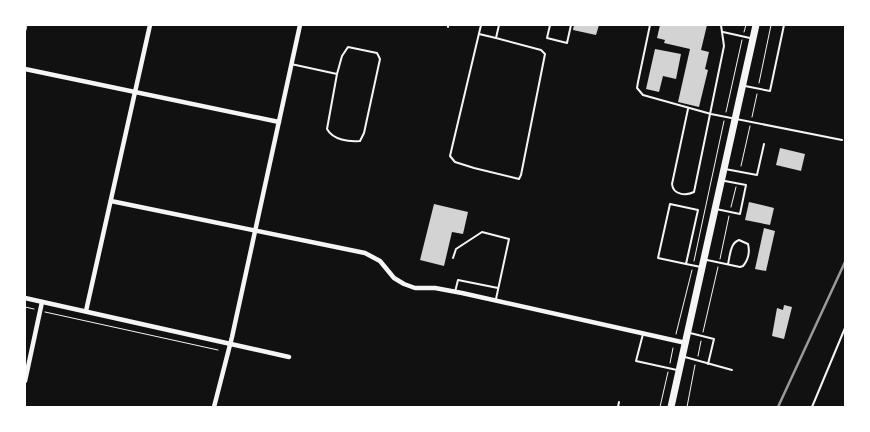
<svg xmlns="http://www.w3.org/2000/svg" width="870" height="432" font-family="'Alegreya Sans',sans-serif">
  <style>
    .building { fill: #d3d3d3 }
    .lines { fill: none; stroke-linecap: round; stroke-linejoin: round }
    .path { stroke: #f5f5f5; stroke-width: 1 }
    .service { stroke: #f5f5f5; stroke-width: 2 }
    .minor { stroke: #f5f5f5; stroke-width: 4.5 }
    .primary { stroke: #f5f5f5; stroke-width: 7 }
    .rail { stroke: #9a9a9a; stroke-width: 2.5 }
  </style>
  <rect width="100%" height="100%" fill="#111"/>
  <g class="building">
    <path d="M574 25H599L596 35 573 30Z"/>
    <path d="M660 25H707L701 50 709 52 705 69 708 70 699 107 678 102 690 49 664 43 665 40 657 38Z"/>
    <path d="M655 49 681 54 676 79 663 76 659 92 646 89Z"/>
    <path d="M780 148 805 154 801 171 776 165Z"/>
    <path d="M749 202 774 208 770 225 745 220Z"/>
    <path d="M434 204 468 212 463 234 452 232 444 266 420 260Z"/>
    <path d="M764 228 775 231 766 271 755 269Z"/>
    <path d="M784 305 792 307 784 339 772 336 777 308 783 310Z"/>
  </g>
  <g class="lines">
    <g class="path">
      <path d="M744 32 746 25"/>
      <path d="M25 34 27 25"/>
      <path d="M759 83 771 25"/>
      <path d="M726 112 742 40"/>
      <path d="M752 117 757 94"/>
      <path d="M741 166 750 126"/>
      <path d="M731 207 736 187"/>
      <path d="M720 259 729 216"/>
      <path d="M694 261 724 121"/>
      <path d="M25 307 34 309"/>
      <path d="M45 312 218 350"/>
      <path d="M703 332 718 267"/>
      <path d="M676 334 692 270"/>
      <path d="M698 356 701 341"/>
      <path d="M670 363 673 348"/>
      <path d="M660 407 668 372"/>
      <path d="M687 407 695 365"/>
    </g>
    <g class="service">
      <path d="M481 25 450 156 455 162 474 168 519 179 521 175 545 54 541 50 496 38 499 25"/>
      <path d="M550 25 547 38 567 43 571 25"/>
      <path d="M650 25 638 82 637 88 643 95 711 114 842 140"/>
      <path d="M448 27V25"/>
      <path d="M723 32 750 38"/>
      <path d="M479 34 496 38"/>
      <path d="M291 64 337 74 342 56 348 47 377 53 380 59 364 133 360 141C349 142 333 140 327 129L337 74"/>
      <path d="M745 86 770 91 784 25"/>
      <path d="M688 109 672 184C673 195 686 196 694 192L724 46 721 25"/>
      <path d="M725 169 757 175 764 144"/>
      <path d="M716 209 740 214 746 185 725 181"/>
      <path d="M453 258 456 249 482 232 509 239 496 299"/>
      <path d="M707 260 740 267 743 266C748 260 750 252 748 244L739 240C730 243 730 256 728 264"/>
      <path d="M686 264 658 258 670 204 698 210 686 264 701 267"/>
      <path d="M455 292 458 280 498 288"/>
      <path d="M690 333 714 339 708 364"/>
      <path d="M643 334 636 361 677 370"/>
      <path d="M685 357 732 370"/>
      <path d="M618 407 619 402"/>
      <path d="M812 407 845 328"/>
    </g>
    <g class="minor">
      <path d="M25 69 279 122"/>
      <path d="M111 201 365 253 380 261 394 278 404 284 415 288H435L462 293 686 343"/>
      <path d="M25 298 289 357"/>
      <path d="M86 311 150 25"/>
      <path d="M25 381 42 302"/>
      <path d="M214 407 232 337 300 25"/>
    </g>
    <path class="primary" d="M671 407 756 25"/>
    <path class="rail" d="M778 407 845 262"/>
  </g>
  <rect width="870" height="432" fill="none" stroke="#ffffff" stroke-width="52"/>
</svg>
